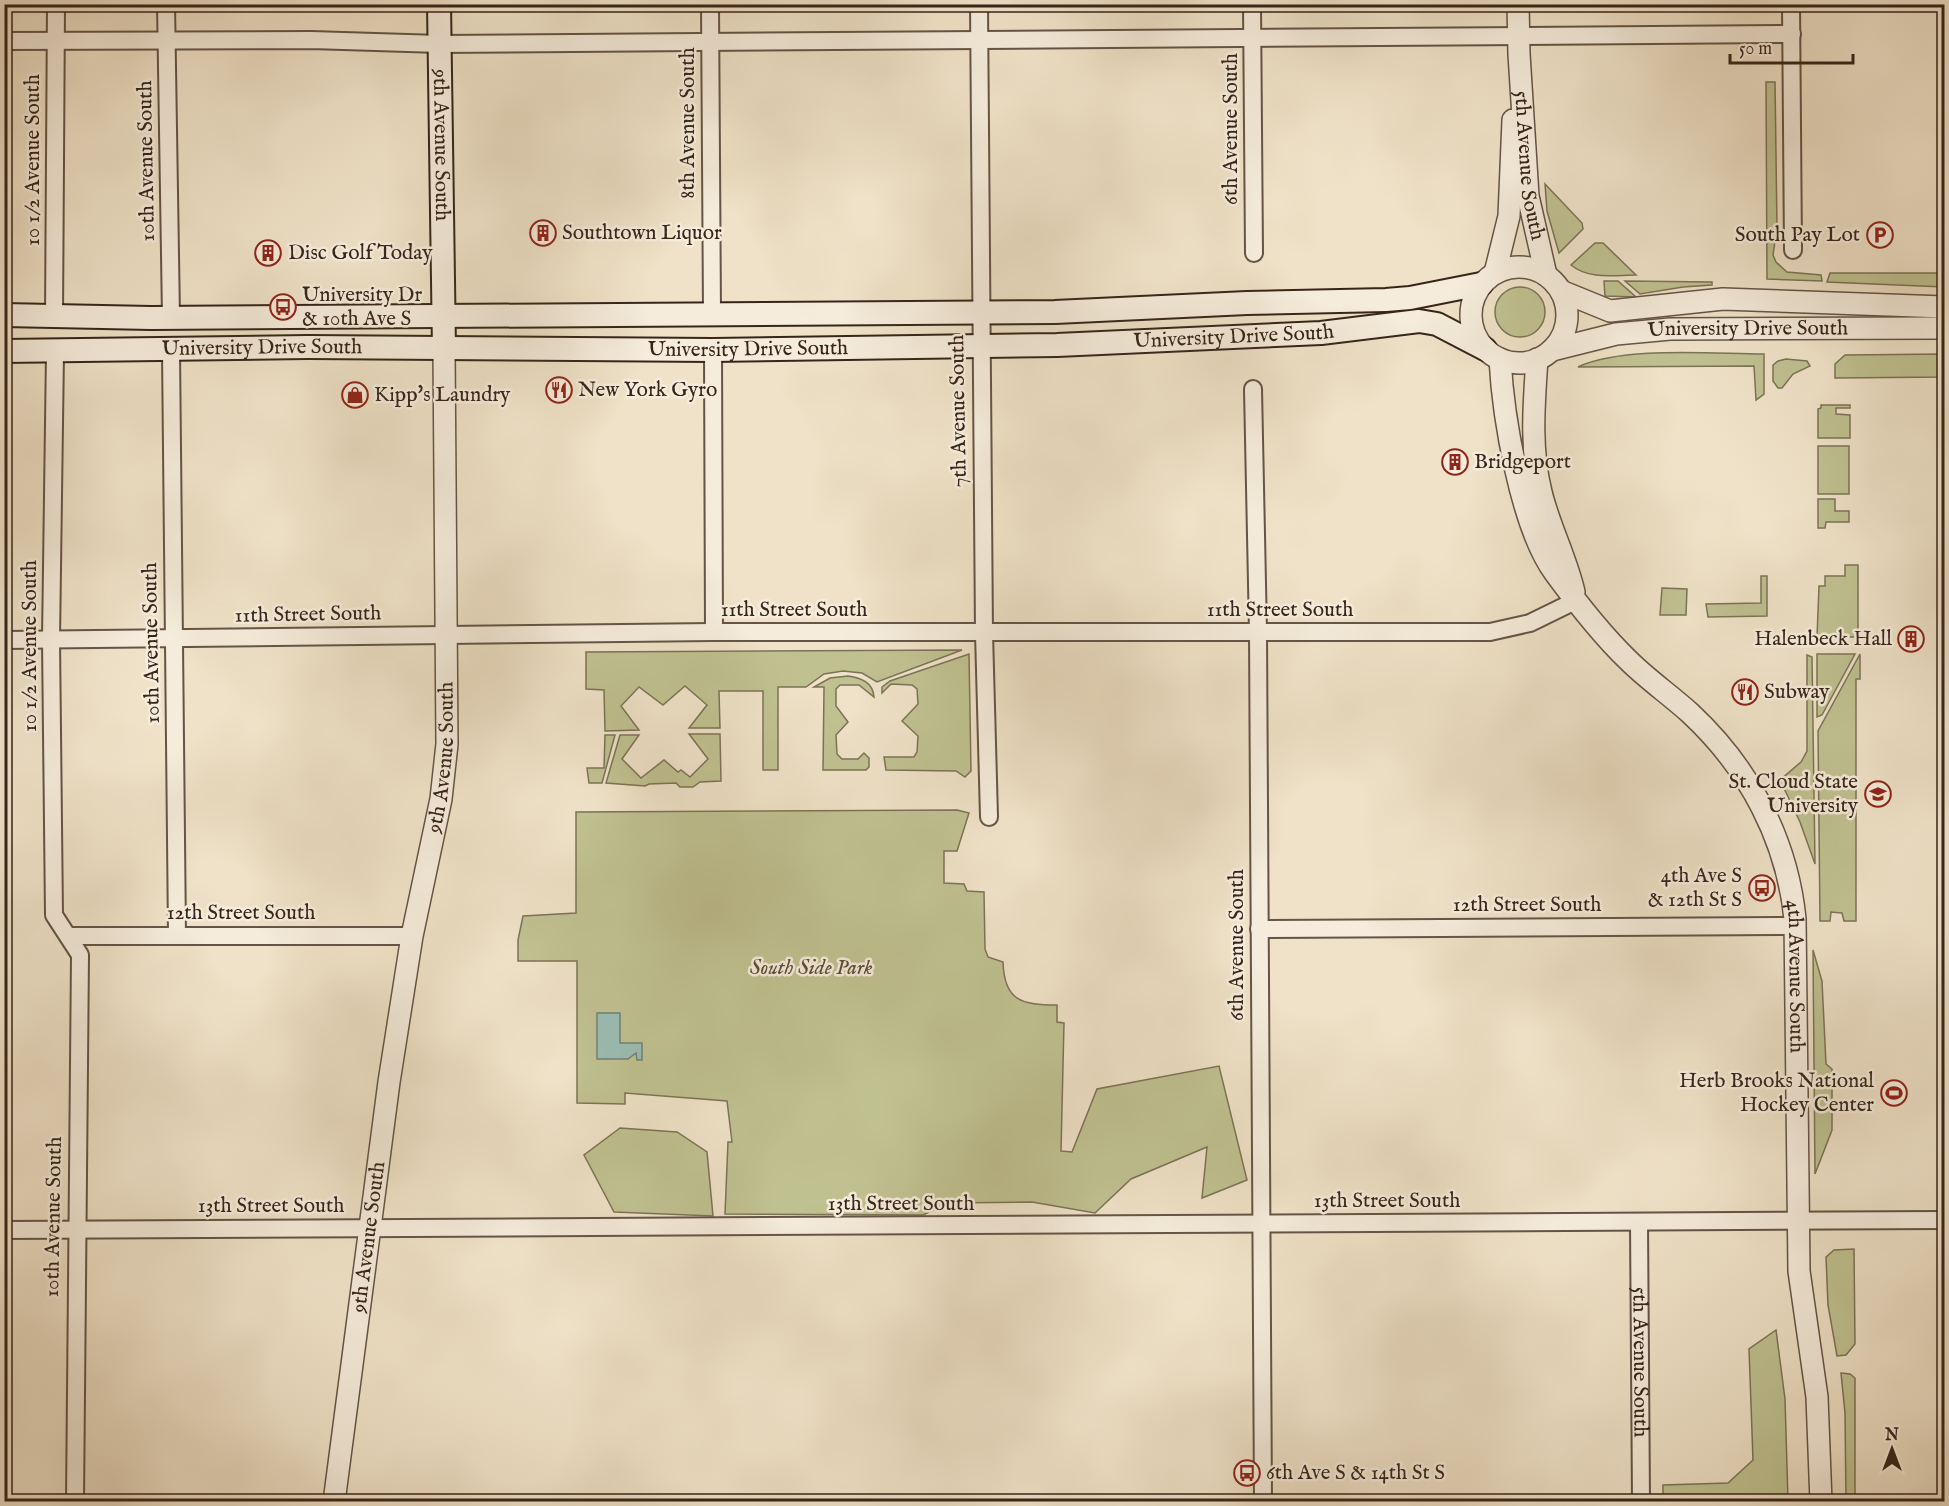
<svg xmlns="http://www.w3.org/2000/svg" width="1949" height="1506" font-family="'IM FELL English',serif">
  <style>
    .green { fill: #c0c191; stroke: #7c7356; stroke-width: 1.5 }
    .water { fill: #9abeb4; stroke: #728176; stroke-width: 1.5 }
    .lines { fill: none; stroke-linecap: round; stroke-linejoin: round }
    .minor-casing { stroke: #655446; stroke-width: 20 }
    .tertiary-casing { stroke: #655446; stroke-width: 24 }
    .secondary-casing { stroke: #37251a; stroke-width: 26 }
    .minor { stroke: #f5ecdb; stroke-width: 16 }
    .tertiary { stroke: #f5ecdb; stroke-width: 21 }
    .secondary { stroke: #f5ecdb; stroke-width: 22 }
    .labels { text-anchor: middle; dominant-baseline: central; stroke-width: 5; stroke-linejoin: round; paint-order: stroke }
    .street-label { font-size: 21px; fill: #37251a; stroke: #f5ecdb }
    .poi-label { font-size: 21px; fill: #37251a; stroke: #f5ecdb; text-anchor: start }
    .park-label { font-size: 21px; font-style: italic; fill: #594c38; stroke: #f5ecdb }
  </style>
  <rect width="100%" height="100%" fill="#efe2c8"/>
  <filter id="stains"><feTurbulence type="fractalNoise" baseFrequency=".00333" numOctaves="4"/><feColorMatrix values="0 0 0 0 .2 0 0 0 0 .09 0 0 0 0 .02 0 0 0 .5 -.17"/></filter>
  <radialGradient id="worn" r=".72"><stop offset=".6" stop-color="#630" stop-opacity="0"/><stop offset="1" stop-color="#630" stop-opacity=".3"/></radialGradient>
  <g class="green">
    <path d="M1766 82H1775L1777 228 1773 255 1776 262 1787 272 1821 275 1822 281 1767 279Z"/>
    <path d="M1545 184 1582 223 1583 229 1559 253 1547 211Z"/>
    <path d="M1595 243H1603L1636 275C1615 275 1589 280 1571 265Z"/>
    <path d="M1830 273H1944V287L1827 282Z"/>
    <path d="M1604 281H1618L1636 297 1605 296Z"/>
    <path d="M1625 281 1712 282V285L1683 287 1640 294Z"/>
    <circle cx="1520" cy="312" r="25"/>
    <path d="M1764 354V394L1756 400 1754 366 1578 367C1624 346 1712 354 1764 354Z"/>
    <path d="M1944 354V377L1835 378V364L1845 355Z"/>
    <path d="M1786 359 1807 361 1810 366 1793 374 1782 388H1778L1773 381V365L1778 361Z"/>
    <path d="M1821 405H1850V408H1836V414L1850 415V438H1818V409L1821 408Z"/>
    <rect x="1818" y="446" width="31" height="48"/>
    <path d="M1818 499H1835V511H1849V522H1826L1825 528H1818Z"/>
    <path d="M1845 565H1858V637H1817L1819 586H1825V576H1845Z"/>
    <path d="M1761 576H1767V616L1708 617 1706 604 1761 603Z"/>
    <path d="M1662 588 1687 589 1686 615H1660Z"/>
    <path d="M962 650 877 682 862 673 843 671 824 674 806 687H778V770H763V691H719L720 728H689L707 705 685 686 663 705 639 687 621 706 639 730 605 731 604 690 586 689V652Z"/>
    <path d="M969 654 971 771 965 777 956 771 886 770 884 757H914L917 752 918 736 902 721 918 704 917 689 912 685 891 684 882 693V687L890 681Z"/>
    <path d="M1817 654H1855L1822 715 1817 717Z"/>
    <path d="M1860 654V679H1856V921H1844L1842 913 1831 912 1830 921H1820L1818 731Z"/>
    <path d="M1807 655 1812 657 1815 864 1800 822 1780 780 1801 762 1807 751Z"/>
    <path d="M848 676C861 678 873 682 874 697L859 685H840L836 689V706L848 722 836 735 837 754 842 759H858L864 753 869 758V767L866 770H823L824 687H814L830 678Z"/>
    <path d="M689 734H720L721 781 700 782 693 787H680L676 783 649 784 645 786 606 783 620 735H639L622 759 641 778 664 760 678 772 681 770 690 777 708 759Z"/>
    <path d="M605 735H615L602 783H589L587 768H604Z"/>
    <path d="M957 810 969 813 957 851H944V883L964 884 967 891 984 892 985 949 988 957 1003 962C1004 1001 1022 1005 1057 1005V1022L1064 1023 1061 1151 1072 1152 1097 1089 1219 1066 1247 1180 1202 1198 1207 1147 1131 1179 1095 1213 1032 1202 947 1203 923 1215 725 1214 728 1142H732L727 1101 625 1093V1104L577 1103V961H518V940L523 916 576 913V812Z"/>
    <path d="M1813 950 1822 981 1826 1064 1832 1069V1130L1815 1174Z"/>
    <path d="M620 1128 677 1132 707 1152 713 1216 614 1212 584 1155Z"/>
    <path d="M1854 1249 1855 1344 1846 1355 1837 1356 1828 1305 1826 1257 1834 1250Z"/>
    <path d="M1776 1330 1785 1399 1788 1501H1663V1485L1728 1483 1753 1460 1749 1349Z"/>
    <path d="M1841 1373 1850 1374 1855 1378V1501H1846L1845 1413Z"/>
  </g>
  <path class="water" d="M597 1013H620V1043H642V1060H637L636 1053 628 1059H597Z"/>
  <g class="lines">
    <g class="minor-casing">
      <g id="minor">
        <path d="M166 4 171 317"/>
        <path d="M710 4 712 313"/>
        <path d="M979 4 984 633 989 817"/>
        <path d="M1252 4 1254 253"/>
        <path d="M1791 4 1793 250"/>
        <path d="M4 41 311 40 440 44 1792 34"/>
        <path d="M54 317 56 4"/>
        <path d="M713 350 714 632"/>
        <path d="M171 351 177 935"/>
        <path d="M55 352 51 640 54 915 80 955 75 1502"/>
        <path d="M1253 389 1258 632 1263 1502"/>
        <path d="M4 640 714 632H1490L1530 623 1577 600"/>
        <path d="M1259 929 1795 926"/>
        <path d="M69 936H412"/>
        <path id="s1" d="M1639 1222 1641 1502"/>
        <path d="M4 1230 1944 1220"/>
      </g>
    </g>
    <g class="tertiary-casing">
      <g id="tertiary">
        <path id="s2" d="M1518 4 1519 54 1528 196 1546 275"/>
        <circle cx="1519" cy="315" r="48"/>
        <path d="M1495 273 1509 216 1513 120"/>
        <path d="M1561 291 1610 311 1723 299 1944 307"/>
        <path id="s3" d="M1552 350 1616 334 1670 329 1944 328"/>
        <path id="s4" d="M1500 359C1503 416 1521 527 1555 573 1577 603 1601 634 1628 660 1647 679 1670 695 1690 713 1749 768 1787 839 1795 919L1799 1271 1817 1397 1821 1502"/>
        <path d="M1537 359C1534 404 1530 448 1541 492 1549 526 1566 557 1574 592"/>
        <path id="s5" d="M334 1502 389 1082 412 936 441 799 447 744 444 349"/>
      </g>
    </g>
    <g class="secondary-casing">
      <g id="secondary">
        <path id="s6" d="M439 4 444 349"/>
        <path d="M4 315 151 318 1055 312 1247 303 1386 300 1410 298 1481 284"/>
        <path id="s7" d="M4 351 308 347 713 350 1057 345 1321 333 1419 321 1437 324 1485 349"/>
      </g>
    </g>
    <use href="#minor" class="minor"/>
    <use href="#tertiary" class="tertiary"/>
    <use href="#secondary" class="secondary"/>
  </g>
  <defs>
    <g id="building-ring" transform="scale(1.35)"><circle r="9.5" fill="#f5ecdb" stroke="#8f2418" stroke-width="1.5"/><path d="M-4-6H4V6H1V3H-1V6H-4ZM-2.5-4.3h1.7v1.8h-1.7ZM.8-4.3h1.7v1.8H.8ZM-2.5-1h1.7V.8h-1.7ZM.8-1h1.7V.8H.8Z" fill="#8f2418"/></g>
    <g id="parking-ring" transform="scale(1.35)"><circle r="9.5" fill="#f5ecdb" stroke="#8f2418" stroke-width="1.5"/><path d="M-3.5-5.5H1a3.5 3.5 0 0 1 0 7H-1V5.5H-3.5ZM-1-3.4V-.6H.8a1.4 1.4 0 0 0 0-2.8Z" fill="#8f2418"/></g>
    <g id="bus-ring" transform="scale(1.35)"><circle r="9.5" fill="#f5ecdb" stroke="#8f2418" stroke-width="1.5"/><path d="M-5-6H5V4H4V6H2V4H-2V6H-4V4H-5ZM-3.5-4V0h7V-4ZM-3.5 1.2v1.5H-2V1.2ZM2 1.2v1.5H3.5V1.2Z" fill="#8f2418"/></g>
    <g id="restaurant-ring" transform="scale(1.35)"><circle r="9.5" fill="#f5ecdb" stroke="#8f2418" stroke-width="1.5"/><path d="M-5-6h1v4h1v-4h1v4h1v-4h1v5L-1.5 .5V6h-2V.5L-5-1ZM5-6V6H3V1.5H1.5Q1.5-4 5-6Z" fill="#8f2418"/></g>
    <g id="shop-ring" transform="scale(1.35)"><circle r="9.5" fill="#f5ecdb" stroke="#8f2418" stroke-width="1.5"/><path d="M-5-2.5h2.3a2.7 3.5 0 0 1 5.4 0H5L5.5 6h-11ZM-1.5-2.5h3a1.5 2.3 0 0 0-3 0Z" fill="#8f2418"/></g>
    <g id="university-ring" transform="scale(1.35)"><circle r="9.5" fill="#f5ecdb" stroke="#8f2418" stroke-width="1.5"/><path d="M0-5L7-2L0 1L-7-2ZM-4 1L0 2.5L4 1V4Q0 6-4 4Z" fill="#8f2418"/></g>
    <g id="stadium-ring" transform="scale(1.35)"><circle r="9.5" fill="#f5ecdb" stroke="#8f2418" stroke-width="1.5"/><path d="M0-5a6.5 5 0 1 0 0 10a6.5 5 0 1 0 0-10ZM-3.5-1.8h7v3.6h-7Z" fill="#8f2418"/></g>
  </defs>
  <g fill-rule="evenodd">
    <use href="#building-ring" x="543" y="233"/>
    <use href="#parking-ring" x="1880" y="235"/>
    <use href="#building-ring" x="268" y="253"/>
    <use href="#bus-ring" x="283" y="307"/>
    <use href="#restaurant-ring" x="559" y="390"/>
    <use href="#shop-ring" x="355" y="395"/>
    <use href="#building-ring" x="1455" y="462"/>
    <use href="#building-ring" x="1911" y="639"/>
    <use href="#restaurant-ring" x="1745" y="692"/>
    <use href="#university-ring" x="1878" y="794"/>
    <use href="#bus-ring" x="1762" y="888"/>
    <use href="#stadium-ring" x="1894" y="1093"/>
    <use href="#bus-ring" x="1247" y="1473"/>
  </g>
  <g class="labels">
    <g class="street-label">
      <text transform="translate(688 123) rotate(-90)">8th Avenue South</text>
      <text transform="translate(1231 129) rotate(-90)">6th Avenue South</text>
      <text stroke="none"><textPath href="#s6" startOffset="141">9th Avenue South</textPath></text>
      <text transform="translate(33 160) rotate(-90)">10 1/2 Avenue South</text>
      <text transform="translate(147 161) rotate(-91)">10th Avenue South</text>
      <text stroke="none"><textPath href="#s2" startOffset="162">5th Avenue South</textPath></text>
      <text stroke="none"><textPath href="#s3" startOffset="198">University Drive South</textPath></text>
      <text stroke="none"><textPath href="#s7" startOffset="1230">University Drive South</textPath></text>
      <text stroke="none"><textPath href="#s7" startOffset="258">University Drive South</textPath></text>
      <text stroke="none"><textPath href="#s7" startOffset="744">University Drive South</textPath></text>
      <text transform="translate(959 411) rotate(-91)">7th Avenue South</text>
      <text x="794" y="610">11th Street South</text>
      <text x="1280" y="610">11th Street South</text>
      <text transform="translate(308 615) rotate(-1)">11th Street South</text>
      <text transform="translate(152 643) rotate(-91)">10th Avenue South</text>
      <text transform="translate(30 646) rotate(-90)">10 1/2 Avenue South</text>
      <text stroke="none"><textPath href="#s5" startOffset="753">9th Avenue South</textPath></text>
      <text x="1527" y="905">12th Street South</text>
      <text x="241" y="913">12th Street South</text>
      <text transform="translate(1237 945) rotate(-90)">6th Avenue South</text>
      <text stroke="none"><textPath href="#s4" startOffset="712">4th Avenue South</textPath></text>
      <text x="1387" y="1201">13th Street South</text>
      <text x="901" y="1204">13th Street South</text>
      <text x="271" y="1206">13th Street South</text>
      <text transform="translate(54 1217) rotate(-89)">10th Avenue South</text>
      <text stroke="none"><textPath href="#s5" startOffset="267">9th Avenue South</textPath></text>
      <text stroke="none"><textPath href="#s1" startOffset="140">5th Avenue South</textPath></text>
    </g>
    <g class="poi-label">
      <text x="562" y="233">Southtown Liquor</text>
      <text x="1860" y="235" text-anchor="end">South Pay Lot</text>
      <text x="288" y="253">Disc Golf Today</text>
      <text x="302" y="295">University Dr<tspan x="302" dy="24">&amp; 10th Ave S</tspan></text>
      <text x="578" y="390">New York Gyro</text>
      <text x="374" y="395">Kipp's Laundry</text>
      <text x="1474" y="462">Bridgeport</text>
      <text x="1892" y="639" text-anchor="end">Halenbeck Hall</text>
      <text x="1764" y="692">Subway</text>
      <text x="1858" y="782" text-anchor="end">St. Cloud State<tspan x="1858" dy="24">University</tspan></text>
      <text x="1742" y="876" text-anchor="end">4th Ave S<tspan x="1742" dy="24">&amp; 12th St S</tspan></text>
      <text x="1874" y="1081" text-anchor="end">Herb Brooks National<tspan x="1874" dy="24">Hockey Center</tspan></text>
      <text x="1266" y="1473">6th Ave S &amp; 14th St S</text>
    </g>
    <g class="park-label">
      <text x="811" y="968">South Side Park</text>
    </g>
  </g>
  <rect width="1949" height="1506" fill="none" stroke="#efe2c8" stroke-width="24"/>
  <rect x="6" y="6" width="1937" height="1494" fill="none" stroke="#37251a" stroke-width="3"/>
  <rect x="12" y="12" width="1925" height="1482" fill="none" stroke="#37251a" stroke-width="1.5"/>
  <g transform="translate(1892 1449)" stroke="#f5ecdb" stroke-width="4.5" paint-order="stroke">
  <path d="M0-4.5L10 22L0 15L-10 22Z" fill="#37251a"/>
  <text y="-9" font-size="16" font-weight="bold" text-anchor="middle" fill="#37251a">N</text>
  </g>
  <path d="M1730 54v9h123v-9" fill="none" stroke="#37251a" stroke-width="3"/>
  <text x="1739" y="54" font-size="18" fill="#37251a" stroke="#f5ecdb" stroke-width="4.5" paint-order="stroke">50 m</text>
  <rect width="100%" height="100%" filter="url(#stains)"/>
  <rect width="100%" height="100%" fill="url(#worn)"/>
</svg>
